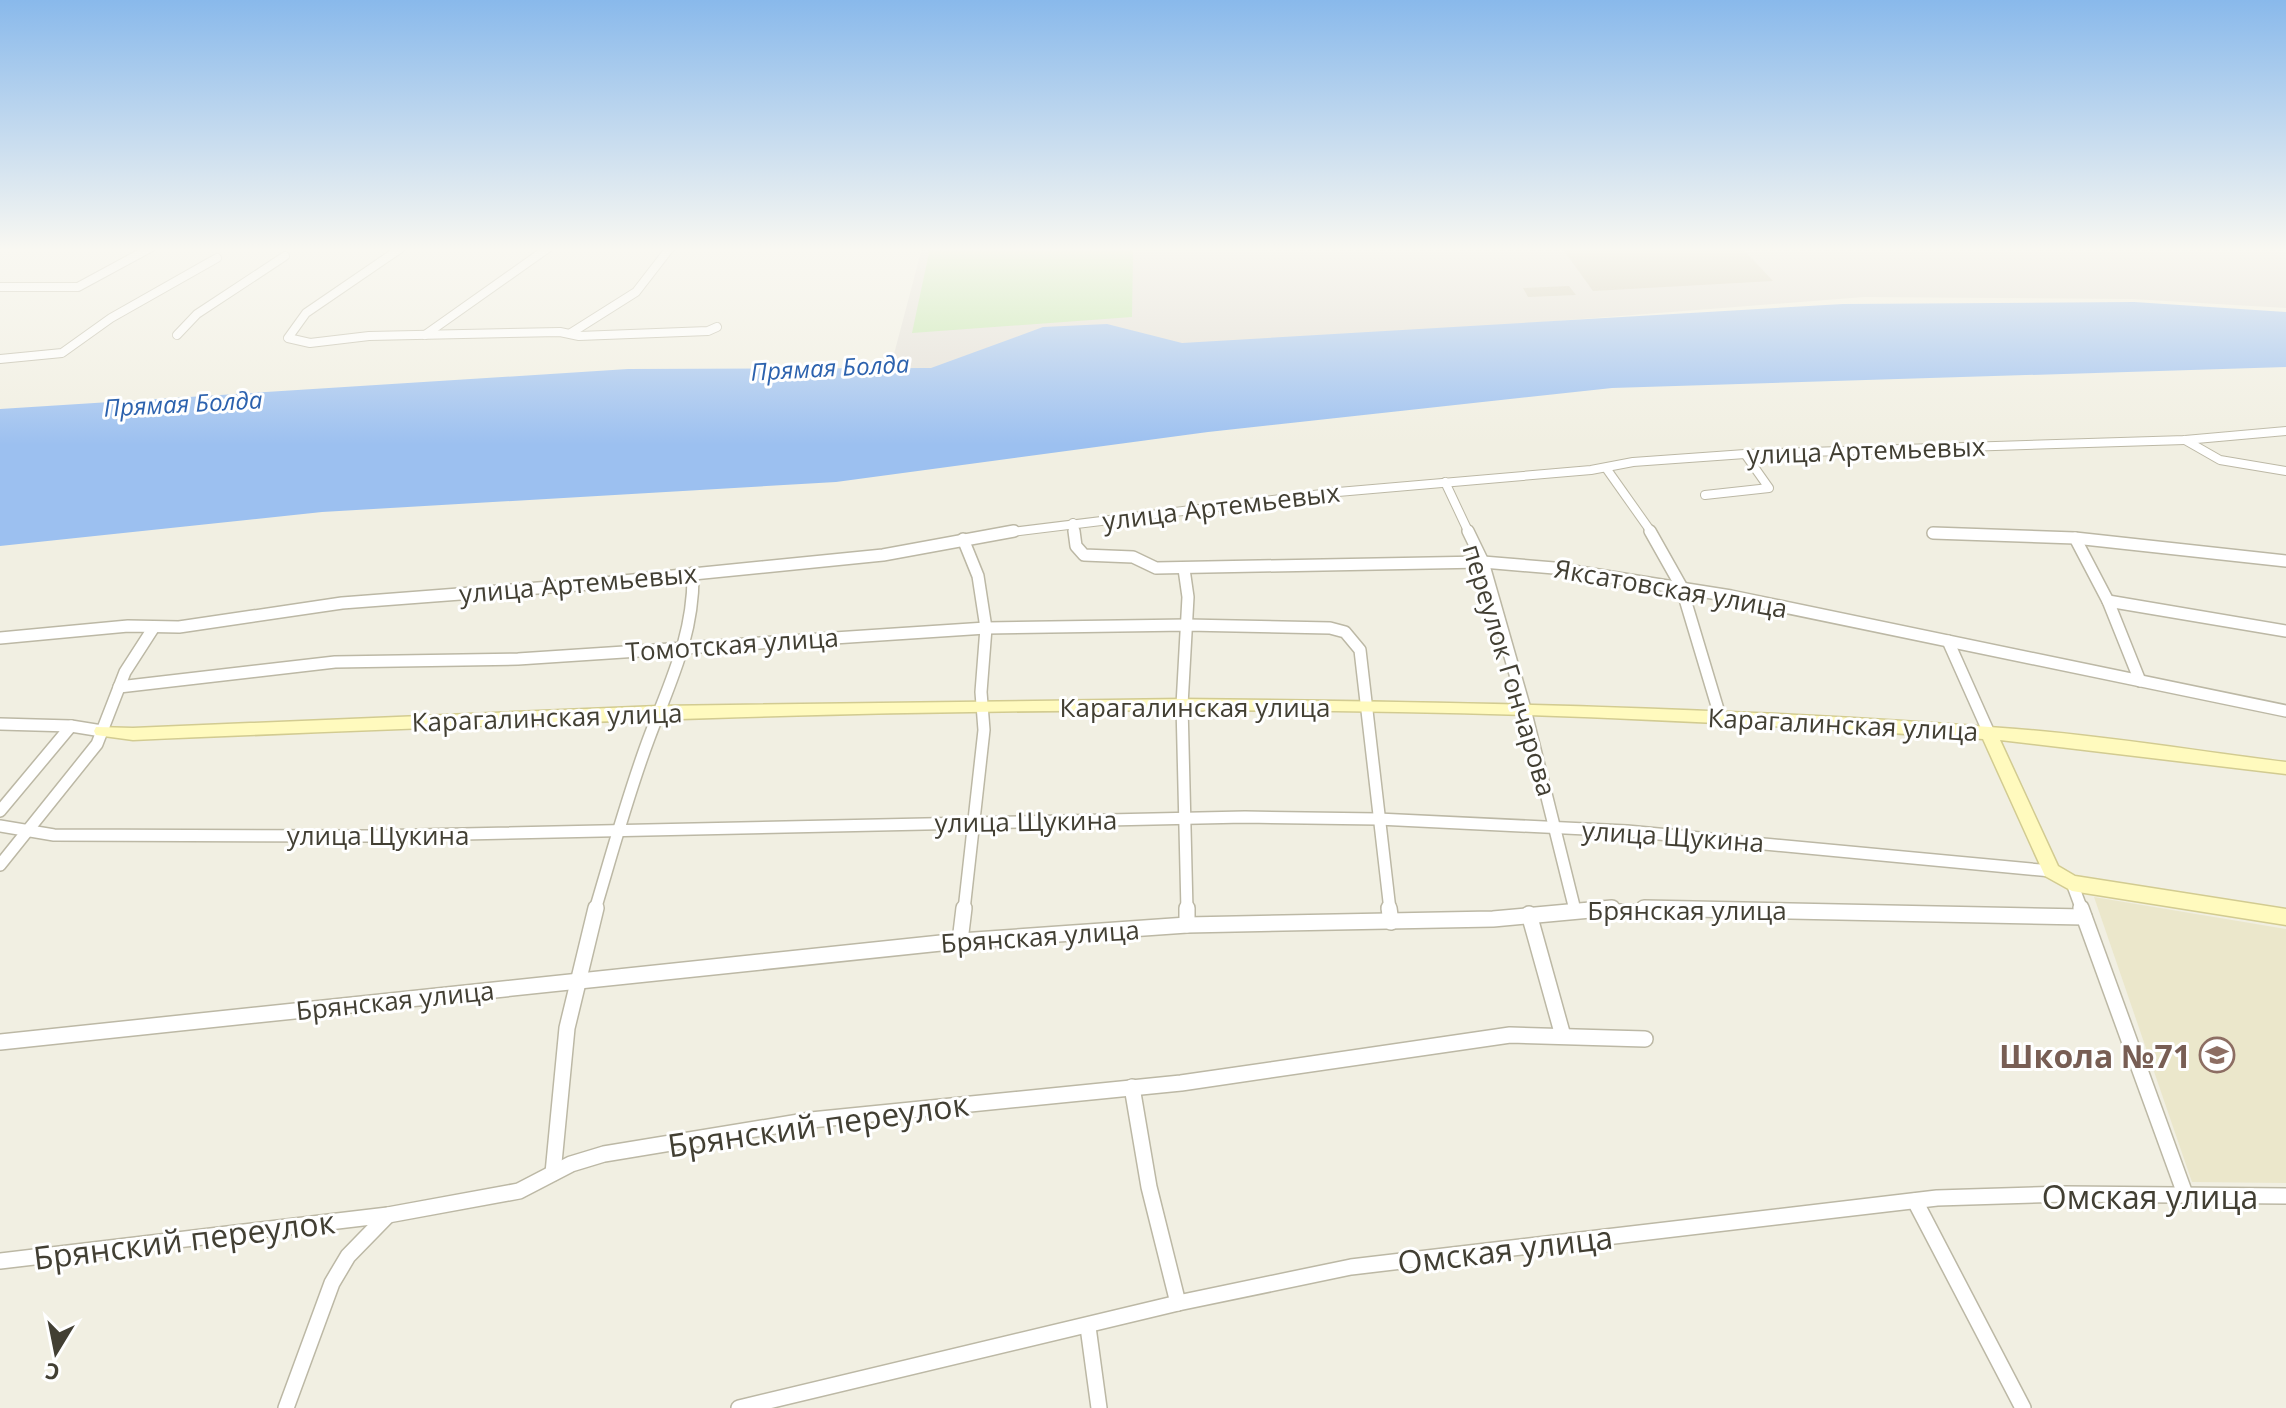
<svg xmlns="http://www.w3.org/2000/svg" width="2286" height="1408" font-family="'Open Sans',sans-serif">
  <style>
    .industrial { fill: #e3dfd7 }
    .education { fill: #ebe7cb }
    .green { fill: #c1e7a9 }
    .water { fill: #9cc0f0 }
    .building { fill: #d2ccb7 }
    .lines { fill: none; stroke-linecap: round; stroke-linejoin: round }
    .street-far2-casing { stroke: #bcb8a5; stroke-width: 10 }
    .street-far1-casing { stroke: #bcb8a5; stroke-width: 14 }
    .street-casing { stroke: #bcb8a5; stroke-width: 18 }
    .secondary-casing { stroke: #d2cb91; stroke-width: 3 }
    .street-far2 { stroke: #fff; stroke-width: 8 }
    .street-far1 { stroke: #fff; stroke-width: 11 }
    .street { stroke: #fff; stroke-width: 15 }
    .secondary { fill: #fffabe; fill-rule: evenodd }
    .labels { text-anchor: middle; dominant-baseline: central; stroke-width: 6; stroke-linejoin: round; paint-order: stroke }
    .far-water-label { font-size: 24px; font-style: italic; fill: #2c62ae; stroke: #fff }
    .street-label { font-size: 26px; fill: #423f33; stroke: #fff }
    .near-education-label { font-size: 32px; font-weight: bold; fill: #785e54; stroke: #fff; text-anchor: end }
    .near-street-label { font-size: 32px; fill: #423f33; stroke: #fff }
  </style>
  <rect width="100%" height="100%" fill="#f1efe2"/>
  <path class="industrial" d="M922 248H2286V308L2132 299 1864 297 889 373Z"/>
  <path class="education" d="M2094 897 2286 929V1183L2192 1182Z"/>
  <path class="green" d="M930 248H1262V251H1133L1132 317 912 333Z"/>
  <path class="water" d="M2134 302 2286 312V367L1612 388 1208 432 836 482 322 512 0 546V409L628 369 931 368 1043 327 1107 324 1182 343 1843 304Z"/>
  <g class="building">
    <path d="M1562 248H1742L1773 281 1593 291Z"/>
    <path d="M1569 286 1576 295 1528 297 1523 288Z"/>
  </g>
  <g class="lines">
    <g class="street-far2-casing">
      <g id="street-far2">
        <path d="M401 248 306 313 288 338 310 343 369 336 560 332 579 336 708 331 717 327"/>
        <path d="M0 287H78L150 248"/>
        <path d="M571 333 636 292 670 248"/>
        <path d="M177 335 197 314 285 256"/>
        <path d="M425 335 548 248"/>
        <path d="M0 359 62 353 111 318 217 258"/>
        <path d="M2185 440 2220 460 2286 471"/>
        <path d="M1606 468 1652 533"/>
        <path d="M1445 482 1469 533"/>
        <path d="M1705 495 1769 488 1745 454"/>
        <path d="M1073 523 1074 533"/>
        <path d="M1003 533 1338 492 1591 470 1633 462 1745 454 2185 440 2286 431"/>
      </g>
    </g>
    <g class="street-far1-casing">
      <g id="street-far1">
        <path d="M1074 531 1076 546 1084 555 1133 557 1156 568 1483 562 1554 568 1731 596 2286 711"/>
        <path d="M1468 531 1483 562 1525 709 1575 910"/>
        <path d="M1650 531 1681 586 1720 716"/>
        <path d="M1933 533 2075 538 2286 561"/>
        <path d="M2075 538 2108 601 2140 681"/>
        <path d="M963 539 978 576 986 628 981 692 984 730 964 910"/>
        <path d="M1184 569 1188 597 1182 705 1187 910"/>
        <path d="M2108 601 2286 631"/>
        <path d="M0 638 128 626 179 627 342 603 603 583 883 555 1014 531"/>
        <path d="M1948 641 1989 733"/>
        <path d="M119 687 335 662 518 659 986 628 1187 625 1330 628 1345 632 1360 650 1390 910"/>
        <path d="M0 724 71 726 102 731"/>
        <path d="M0 811 71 726"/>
        <path d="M0 826 54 835 370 836 1245 817 1378 819 1627 831 2051 871"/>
        <path d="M0 865 97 744 125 672 154 627"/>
        <path d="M2072 883 2082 910"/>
        <path d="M595 910C612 853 628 794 649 738 670 682 694 635 693 573"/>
        <path d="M1591 910H1737"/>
      </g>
    </g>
    <g class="street-casing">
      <g id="street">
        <path d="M1187 908V925"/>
        <path d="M1389 908 1391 922"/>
        <path d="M1644 908 2084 917"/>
        <path d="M2081 908 2185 1194"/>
        <path d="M1529 914 1563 1036"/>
        <path d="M960 941 964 908"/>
        <path d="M0 1042 960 941 1187 925 1493 919 1612 908"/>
        <path d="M1132 1087 1149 1187 1178 1303"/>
        <path d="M553 1173 567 1028 596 908"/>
        <path d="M1915 1201 2023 1408"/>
        <path d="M0 1261 388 1215 519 1191 571 1164 604 1154 811 1120 1181 1083 1510 1035 1645 1039"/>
        <path d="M1088 1327 1099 1408"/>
        <path d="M286 1408 332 1283 348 1256 388 1215"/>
        <path d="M739 1408 1178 1303 1351 1267 1937 1198 2066 1194 2286 1196"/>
      </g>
    </g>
    <g class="secondary-casing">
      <path id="secondary" d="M1182 699C1460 702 1738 707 2016 729 2106 736 2196 751 2286 762V774L2000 740 2058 866 2075 876 2286 909V925L2072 891 2045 876 1983 739C1832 729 1680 720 1528 715 1063 701 598 720 133 740L96 735 94 731 96 727 133 728 658 706Z"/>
    </g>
    <use href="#street-far2" class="street-far2"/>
    <use href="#street-far1" class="street-far1"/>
    <use href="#street" class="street"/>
    <use href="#secondary" class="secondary"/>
  </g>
  <linearGradient id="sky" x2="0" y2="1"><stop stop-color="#89b9eb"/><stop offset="0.56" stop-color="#f9f8f2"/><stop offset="1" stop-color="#f9f8f2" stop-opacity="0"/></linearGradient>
  <rect width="2286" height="445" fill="url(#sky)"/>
  <defs>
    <g id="school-ring" transform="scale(1.8)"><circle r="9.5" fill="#fff" stroke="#8d6e63" stroke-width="1.5"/><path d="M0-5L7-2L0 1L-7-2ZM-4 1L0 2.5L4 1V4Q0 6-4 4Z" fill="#8d6e63"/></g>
  </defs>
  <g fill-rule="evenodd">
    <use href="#school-ring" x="2217" y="1055"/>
  </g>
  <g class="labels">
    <g class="far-water-label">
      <text transform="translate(830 367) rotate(-3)">Прямая Болда</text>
      <text transform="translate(183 403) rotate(-3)">Прямая Болда</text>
    </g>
    <g class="street-label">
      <text transform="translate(1866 450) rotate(-2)">улица Артемьевых</text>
      <text transform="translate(1221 506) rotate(-7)">улица Артемьевых</text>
      <text transform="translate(578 583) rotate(-5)">улица Артемьевых</text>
      <text transform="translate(1671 588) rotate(10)">Яксатовская улица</text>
      <text transform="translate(732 644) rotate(-4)">Томотская улица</text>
      <text transform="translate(1510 670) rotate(73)">переулок Гончарова</text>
      <text x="1195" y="707">Карагалинская улица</text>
      <text transform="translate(547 717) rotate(-2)">Карагалинская улица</text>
      <text transform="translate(1843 724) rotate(3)">Карагалинская улица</text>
      <text transform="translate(1026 821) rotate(-1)">улица Щукина</text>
      <text x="378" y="835">улица Щукина</text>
      <text transform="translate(1673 836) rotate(4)">улица Щукина</text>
      <text x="1687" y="910">Брянская улица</text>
      <text transform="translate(1040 936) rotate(-4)">Брянская улица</text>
      <text transform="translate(395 1000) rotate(-6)">Брянская улица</text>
    </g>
    <g class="near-education-label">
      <text x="2191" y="1055">Школа №71</text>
    </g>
    <g class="near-street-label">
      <text transform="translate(818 1124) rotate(-8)">Брянский переулок</text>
      <text x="2150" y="1196">Омская улица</text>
      <text transform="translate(184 1239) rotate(-7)">Брянский переулок</text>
      <text transform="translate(1505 1249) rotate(-7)">Омская улица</text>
    </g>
  </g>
  <g transform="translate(56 1352) rotate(190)" stroke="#ffffff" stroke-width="6" paint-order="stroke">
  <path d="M0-6L14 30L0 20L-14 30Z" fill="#423f33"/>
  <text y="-12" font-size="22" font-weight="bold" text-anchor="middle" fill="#423f33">С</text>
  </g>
</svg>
